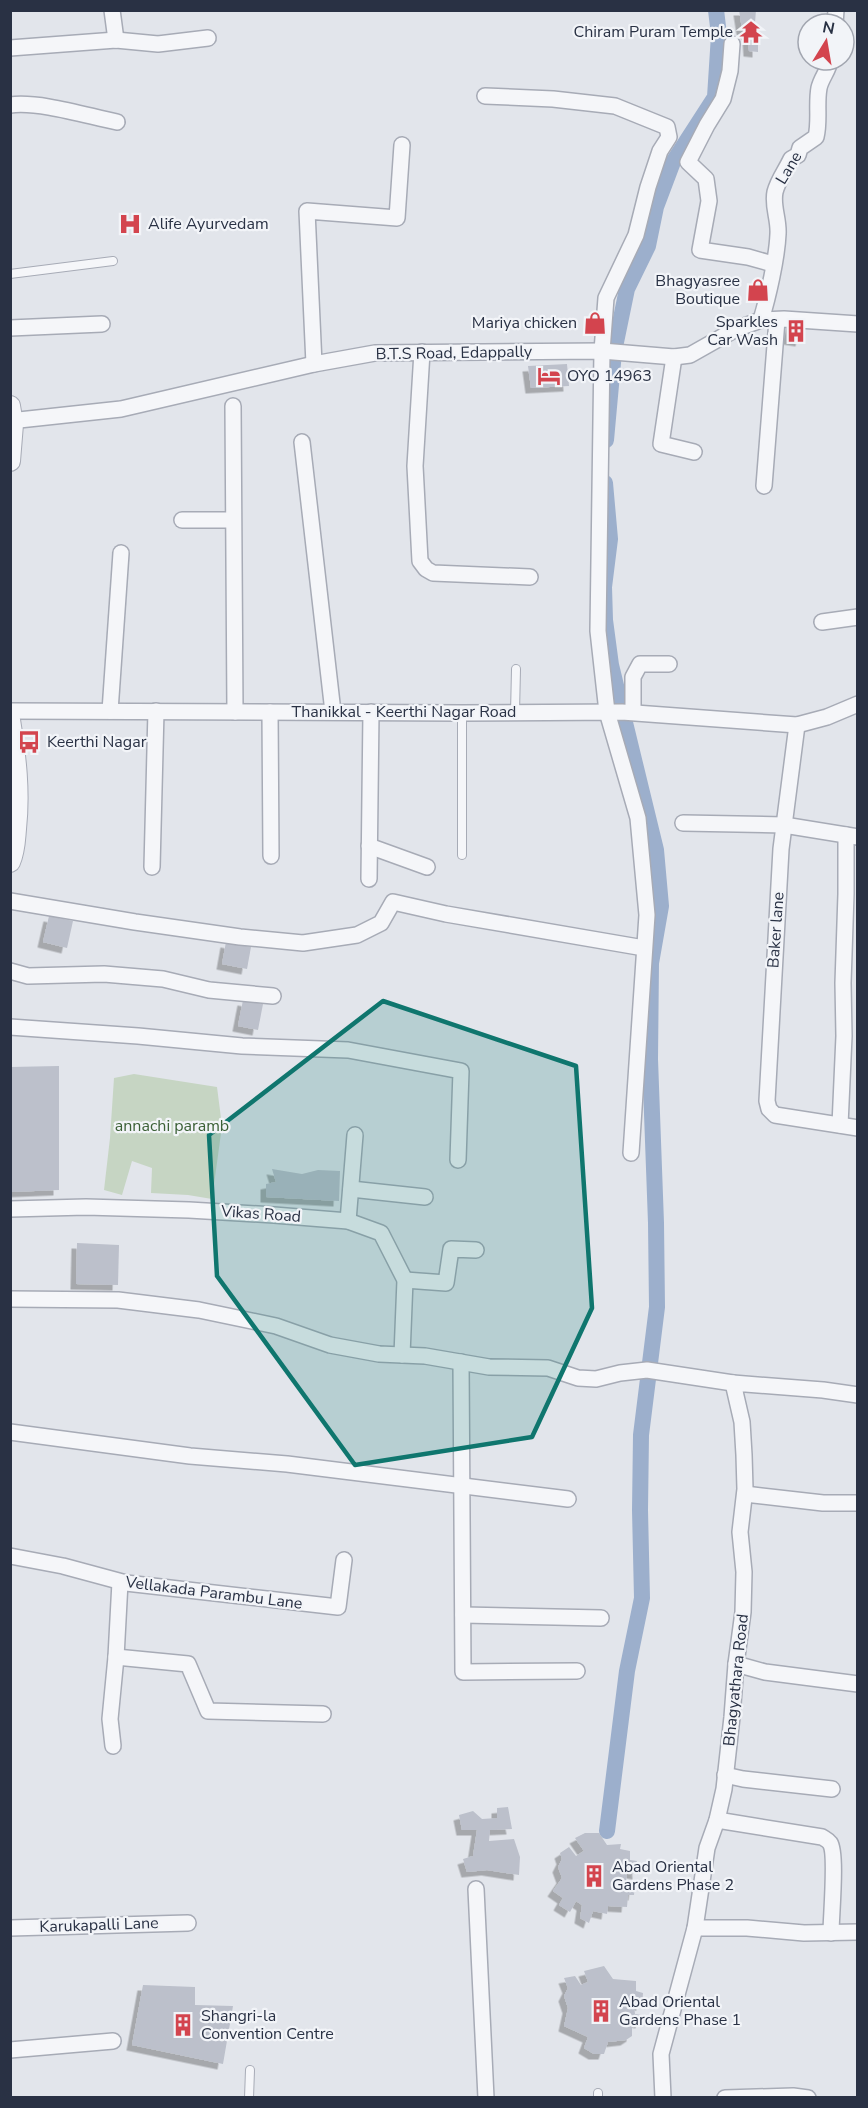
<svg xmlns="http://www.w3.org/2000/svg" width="868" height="2108" font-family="'Nunito Sans',sans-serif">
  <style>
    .green { fill: #c6d5c3 }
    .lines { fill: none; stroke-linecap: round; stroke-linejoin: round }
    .canal { stroke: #9cafcc; stroke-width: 16 }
    .building { fill: #bcc0cb; filter: url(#shadow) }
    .service-casing { stroke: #a7abb6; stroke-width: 10 }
    .minor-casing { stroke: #a7abb6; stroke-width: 18 }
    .tertiary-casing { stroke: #a7abb6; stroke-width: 22 }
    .service { stroke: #f5f6f9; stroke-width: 8 }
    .minor { stroke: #f5f6f9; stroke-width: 15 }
    .tertiary { stroke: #f5f6f9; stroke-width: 20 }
    .marked { fill: #0f766e; fill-opacity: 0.2; stroke: #0f766e; stroke-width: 4.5; stroke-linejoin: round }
    .labels { text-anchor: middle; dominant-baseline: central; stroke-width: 4.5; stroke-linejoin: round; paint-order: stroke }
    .poi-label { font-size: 16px; fill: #293144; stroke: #f2f4f8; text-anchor: start }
    .street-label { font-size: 16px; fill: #293144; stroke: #f2f4f8 }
    .park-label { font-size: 16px; fill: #3b6036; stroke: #f2f4f8 }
  </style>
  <defs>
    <filter id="shadow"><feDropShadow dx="-5.5" dy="5.5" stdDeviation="0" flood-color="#0004"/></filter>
  </defs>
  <rect width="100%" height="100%" fill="#e2e5eb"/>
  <path class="green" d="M134 1074 217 1087 222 1126 212 1199 188 1195 151 1193 152 1168 132 1161 122 1195 104 1190 110 1138 114 1078Z"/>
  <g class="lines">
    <g class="canal">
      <path d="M606 440 614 352 627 289 648 246 656 207 673 162 715 97 719 35 716 10"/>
      <path d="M605 483 610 539 604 587 605 620 611 665 656 850 661 906 651 963 650 1059 656 1223 657 1307 641 1435 640 1510 642 1598 627 1671 607 1831"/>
    </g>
  </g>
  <g class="building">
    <path d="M739 10H756L755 23 758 30V52L749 51 748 35 742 29Z"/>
    <path d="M792 321 804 323 801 341 788 339Z"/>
    <path d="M567 364 569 386 531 388 528 366Z"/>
    <path d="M49 916 73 921 67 948 43 942Z"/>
    <path d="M226 942 251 947 247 969 222 964Z"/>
    <path d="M243 1000 263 1004 258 1030 238 1026Z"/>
    <path d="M59 1066V1190L10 1192V1067Z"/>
    <path d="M272 1169 302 1174 318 1170 340 1171 339 1201 266 1197V1184L276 1182Z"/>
    <path d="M77 1243 119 1245 118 1285 76 1284Z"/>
    <path d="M508 1807 512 1829 490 1830 489 1841 514 1839 520 1857 519 1875 487 1870 467 1872 463 1859 473 1856 477 1830H462L459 1815 473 1811 482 1819 497 1818V1808Z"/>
    <path d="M585 1833H599L607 1845 621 1844 620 1849 630 1851V1860L637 1861 638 1874 627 1872 626 1882 635 1885 634 1895H628L627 1907 608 1906 607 1914 593 1911 589 1923 580 1918 582 1905 576 1901 570 1912 559 1905 563 1898 553 1891 562 1878 558 1867 562 1859 560 1853 569 1847 576 1856 584 1851 575 1838Z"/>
    <path d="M604 1966 613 1979 636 1981V1991L643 1993 642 2005 634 2006 635 2014 642 2015 641 2023 632 2021V2036L626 2040 608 2042 604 2054H594L584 2048 588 2037 564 2026 568 2008 564 1996 568 1988 564 1978 575 1976 581 1985 588 1982 584 1971Z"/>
    <path d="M143 1985 195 1987V2005L233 2006 223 2064 132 2045Z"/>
  </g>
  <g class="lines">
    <g class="service-casing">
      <g id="service">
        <path d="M10 274 113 261"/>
        <path d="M515 713 516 669"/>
        <path d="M462 855V713"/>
        <path d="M249 2098 250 2070"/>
        <path d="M598 2098V2093"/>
      </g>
    </g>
    <g class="minor-casing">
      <g id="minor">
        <path d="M112 10 116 40"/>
        <path d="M835 24 836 10"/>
        <path d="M732 44 730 71 723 99 707 125 688 162 706 179 709 201 700 250 748 257 773 264"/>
        <path d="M10 48 116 40 158 44 208 38"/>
        <path d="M485 96 553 99 615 106 667 127 669 137 660 151 648 187 636 235 606 298 602 351 598 631 607 712 638 818 647 915 631 1153"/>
        <path d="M10 105C40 101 87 116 117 122"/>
        <path d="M761 320C768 297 777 258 778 234 779 219 772 206 775 192 778 180 786 170 791 159L798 155 800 148 816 137C820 121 816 104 819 88 821 78 829 70 830 60"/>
        <path d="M10 328 102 324"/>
        <path d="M422 352 415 466 420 561 426 569 433 573 530 577"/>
        <path d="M674 357 661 444 694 452"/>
        <path d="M314 364 307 211 397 218 402 145"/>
        <path d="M233 406 235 712"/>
        <path d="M10 424 19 420 121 409 314 364 375 353 602 351 674 357 690 355 736 329 761 320 784 319 858 324"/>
        <path d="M302 442 333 712"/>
        <path d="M764 486 777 320"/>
        <path d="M182 520H233"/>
        <path d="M822 622 858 617"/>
        <path d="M10 711 462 713 622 712 797 725 827 717 858 704"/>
        <path d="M110 711 121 553"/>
        <path d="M270 712 271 856"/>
        <path d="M633 712V677L640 664H669"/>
        <path d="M797 725 781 849 767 1101 769 1109 775 1115 858 1128"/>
        <path d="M683 823 784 825 858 837"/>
        <path d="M369 846 427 867"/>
        <path d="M152 867 156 711"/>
        <path d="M369 879 371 712"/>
        <path d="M10 901 135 922 240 937 303 943 357 935 381 923 393 902 446 914 644 948"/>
        <path d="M10 971 28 976 104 974 163 979 209 990 273 996"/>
        <path d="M10 1027 138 1036 242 1046 348 1050 461 1071 458 1160"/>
        <path d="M840 1125 844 1036 843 983 846 894V835"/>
        <path d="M351 1189 425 1197"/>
        <path d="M10 1209 86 1207 189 1210 274 1215 348 1221 381 1233 405 1280 402 1355"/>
        <path d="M348 1221 355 1135"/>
        <path d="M405 1280 446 1283 451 1249 476 1250"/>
        <path d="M10 1299 118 1300 199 1310 276 1326 330 1345 379 1354 425 1356 489 1367 548 1368 578 1378 596 1379 620 1373 647 1370 733 1383"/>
        <path d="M461 1362 463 1672 577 1671"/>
        <path d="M10 1432 190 1456 287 1464 568 1499"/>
        <path d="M745 1494 823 1503H858"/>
        <path d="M10 1556 63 1566 126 1583 338 1607 344 1560"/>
        <path d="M463 1615 601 1618"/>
        <path d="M116 1657 188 1664 208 1711 323 1714"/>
        <path d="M736 1664 765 1672 858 1684"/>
        <path d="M113 1746 110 1719 116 1657 120 1582"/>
        <path d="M725 1775 743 1779 832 1789"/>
        <path d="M717 1820 822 1837C825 1839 828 1840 830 1843 837 1853 831 1917 831 1933"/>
        <path d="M476 1889 486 2098"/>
        <path d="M10 1928 188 1923"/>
        <path d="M695 1928H747L804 1933 858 1932"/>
        <path d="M10 2050 113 2041"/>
        <path d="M663 2098 661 2054 695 1928 707 1848 717 1820 724 1789 732 1717 736 1664 743 1612 744 1572 740 1532 745 1489 744 1455 742 1422 733 1383 823 1390 858 1395"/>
        <path d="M725 2098 793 2096 808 2098"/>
      </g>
    </g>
    <g class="tertiary-casing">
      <g id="tertiary">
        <path d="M10 406 13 424 10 461"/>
        <path d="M10 720C16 757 20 792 16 829 15 840 15 851 10 862"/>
      </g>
    </g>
    <use href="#service" class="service"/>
    <use href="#minor" class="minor"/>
    <use href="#tertiary" class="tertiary"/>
  </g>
  <path class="marked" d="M383 1001 576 1066 592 1308 532 1437 355 1465 217 1276 209 1135Z"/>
  <defs>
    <g id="temple-bare" transform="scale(1.8)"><path d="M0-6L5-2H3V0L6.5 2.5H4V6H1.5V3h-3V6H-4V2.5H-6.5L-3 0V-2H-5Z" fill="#d3444e" stroke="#f2f4f8" stroke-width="2.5" paint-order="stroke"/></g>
    <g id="hospital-bare" transform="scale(1.8)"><path d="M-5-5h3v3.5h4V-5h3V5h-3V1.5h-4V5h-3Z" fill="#d3444e" stroke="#f2f4f8" stroke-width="2.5" paint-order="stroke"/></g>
    <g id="shop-bare" transform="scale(1.8)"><path d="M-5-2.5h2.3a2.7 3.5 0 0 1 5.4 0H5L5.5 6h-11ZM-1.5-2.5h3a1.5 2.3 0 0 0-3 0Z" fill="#d3444e" stroke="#f2f4f8" stroke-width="2.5" paint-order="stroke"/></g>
    <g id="building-bare" transform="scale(1.8)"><path d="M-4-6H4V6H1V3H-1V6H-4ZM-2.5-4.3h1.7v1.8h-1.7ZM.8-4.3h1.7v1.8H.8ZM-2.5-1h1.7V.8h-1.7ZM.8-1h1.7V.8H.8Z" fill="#d3444e" stroke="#f2f4f8" stroke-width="2.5" paint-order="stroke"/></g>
    <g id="hotel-bare" transform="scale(1.8)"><path d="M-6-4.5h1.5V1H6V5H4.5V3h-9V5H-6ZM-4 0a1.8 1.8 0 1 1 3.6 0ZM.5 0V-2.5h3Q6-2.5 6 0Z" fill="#d3444e" stroke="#f2f4f8" stroke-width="2.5" paint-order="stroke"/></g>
    <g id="bus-bare" transform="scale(1.8)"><path d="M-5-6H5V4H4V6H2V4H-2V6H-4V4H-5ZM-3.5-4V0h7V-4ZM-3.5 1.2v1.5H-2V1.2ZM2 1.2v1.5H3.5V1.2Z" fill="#d3444e" stroke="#f2f4f8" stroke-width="2.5" paint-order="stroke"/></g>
  </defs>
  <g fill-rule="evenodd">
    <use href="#temple-bare" x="751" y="32"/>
    <use href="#hospital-bare" x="130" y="224"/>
    <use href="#shop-bare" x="758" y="290"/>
    <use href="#shop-bare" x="595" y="323"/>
    <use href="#building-bare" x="796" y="331"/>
    <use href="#hotel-bare" x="549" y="376"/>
    <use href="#bus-bare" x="29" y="742"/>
    <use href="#building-bare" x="594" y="1876"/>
    <use href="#building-bare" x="601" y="2011"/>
    <use href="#building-bare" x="183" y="2025"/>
  </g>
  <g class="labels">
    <g class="poi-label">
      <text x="733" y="32" text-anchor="end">Chiram Puram Temple</text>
      <text x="148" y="224">Alife Ayurvedam</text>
      <text x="740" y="281" text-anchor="end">Bhagyasree<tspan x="740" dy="18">Boutique</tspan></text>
      <text x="778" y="322" text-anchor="end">Sparkles<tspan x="778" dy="18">Car Wash</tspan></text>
      <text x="577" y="323" text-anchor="end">Mariya chicken</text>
      <text x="567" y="376">OYO 14963</text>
      <text x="47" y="742">Keerthi Nagar</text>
      <text x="612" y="1867">Abad Oriental<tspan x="612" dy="18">Gardens Phase 2</tspan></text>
      <text x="619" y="2002">Abad Oriental<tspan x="619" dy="18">Gardens Phase 1</tspan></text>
      <text x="201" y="2016">Shangri-la<tspan x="201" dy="18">Convention Centre</tspan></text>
    </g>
    <g class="street-label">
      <text transform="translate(789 168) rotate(-59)">Lane</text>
      <text transform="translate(454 353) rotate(-1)">B.T.S Road, Edappally</text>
      <text x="404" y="712">Thanikkal - Keerthi Nagar Road</text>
      <text transform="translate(776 930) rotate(-86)">Baker lane</text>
      <text transform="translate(261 1214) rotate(4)">Vikas Road</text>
      <text transform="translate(214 1593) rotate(7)">Vellakada Parambu Lane</text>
      <text transform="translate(736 1680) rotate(-84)">Bhagyathara Road</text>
      <text transform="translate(99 1925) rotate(-2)">Karukapalli Lane</text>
    </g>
    <g class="park-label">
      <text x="172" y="1126">annachi paramb</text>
    </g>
  </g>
  <rect width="868" height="2108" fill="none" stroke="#293144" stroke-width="24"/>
  <g transform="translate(826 42) rotate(11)"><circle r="28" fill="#f2f4f8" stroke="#a2a6b0" stroke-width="1.5"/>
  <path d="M0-4.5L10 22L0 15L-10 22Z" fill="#d3444e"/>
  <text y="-9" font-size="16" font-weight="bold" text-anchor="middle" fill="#293144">N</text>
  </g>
</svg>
